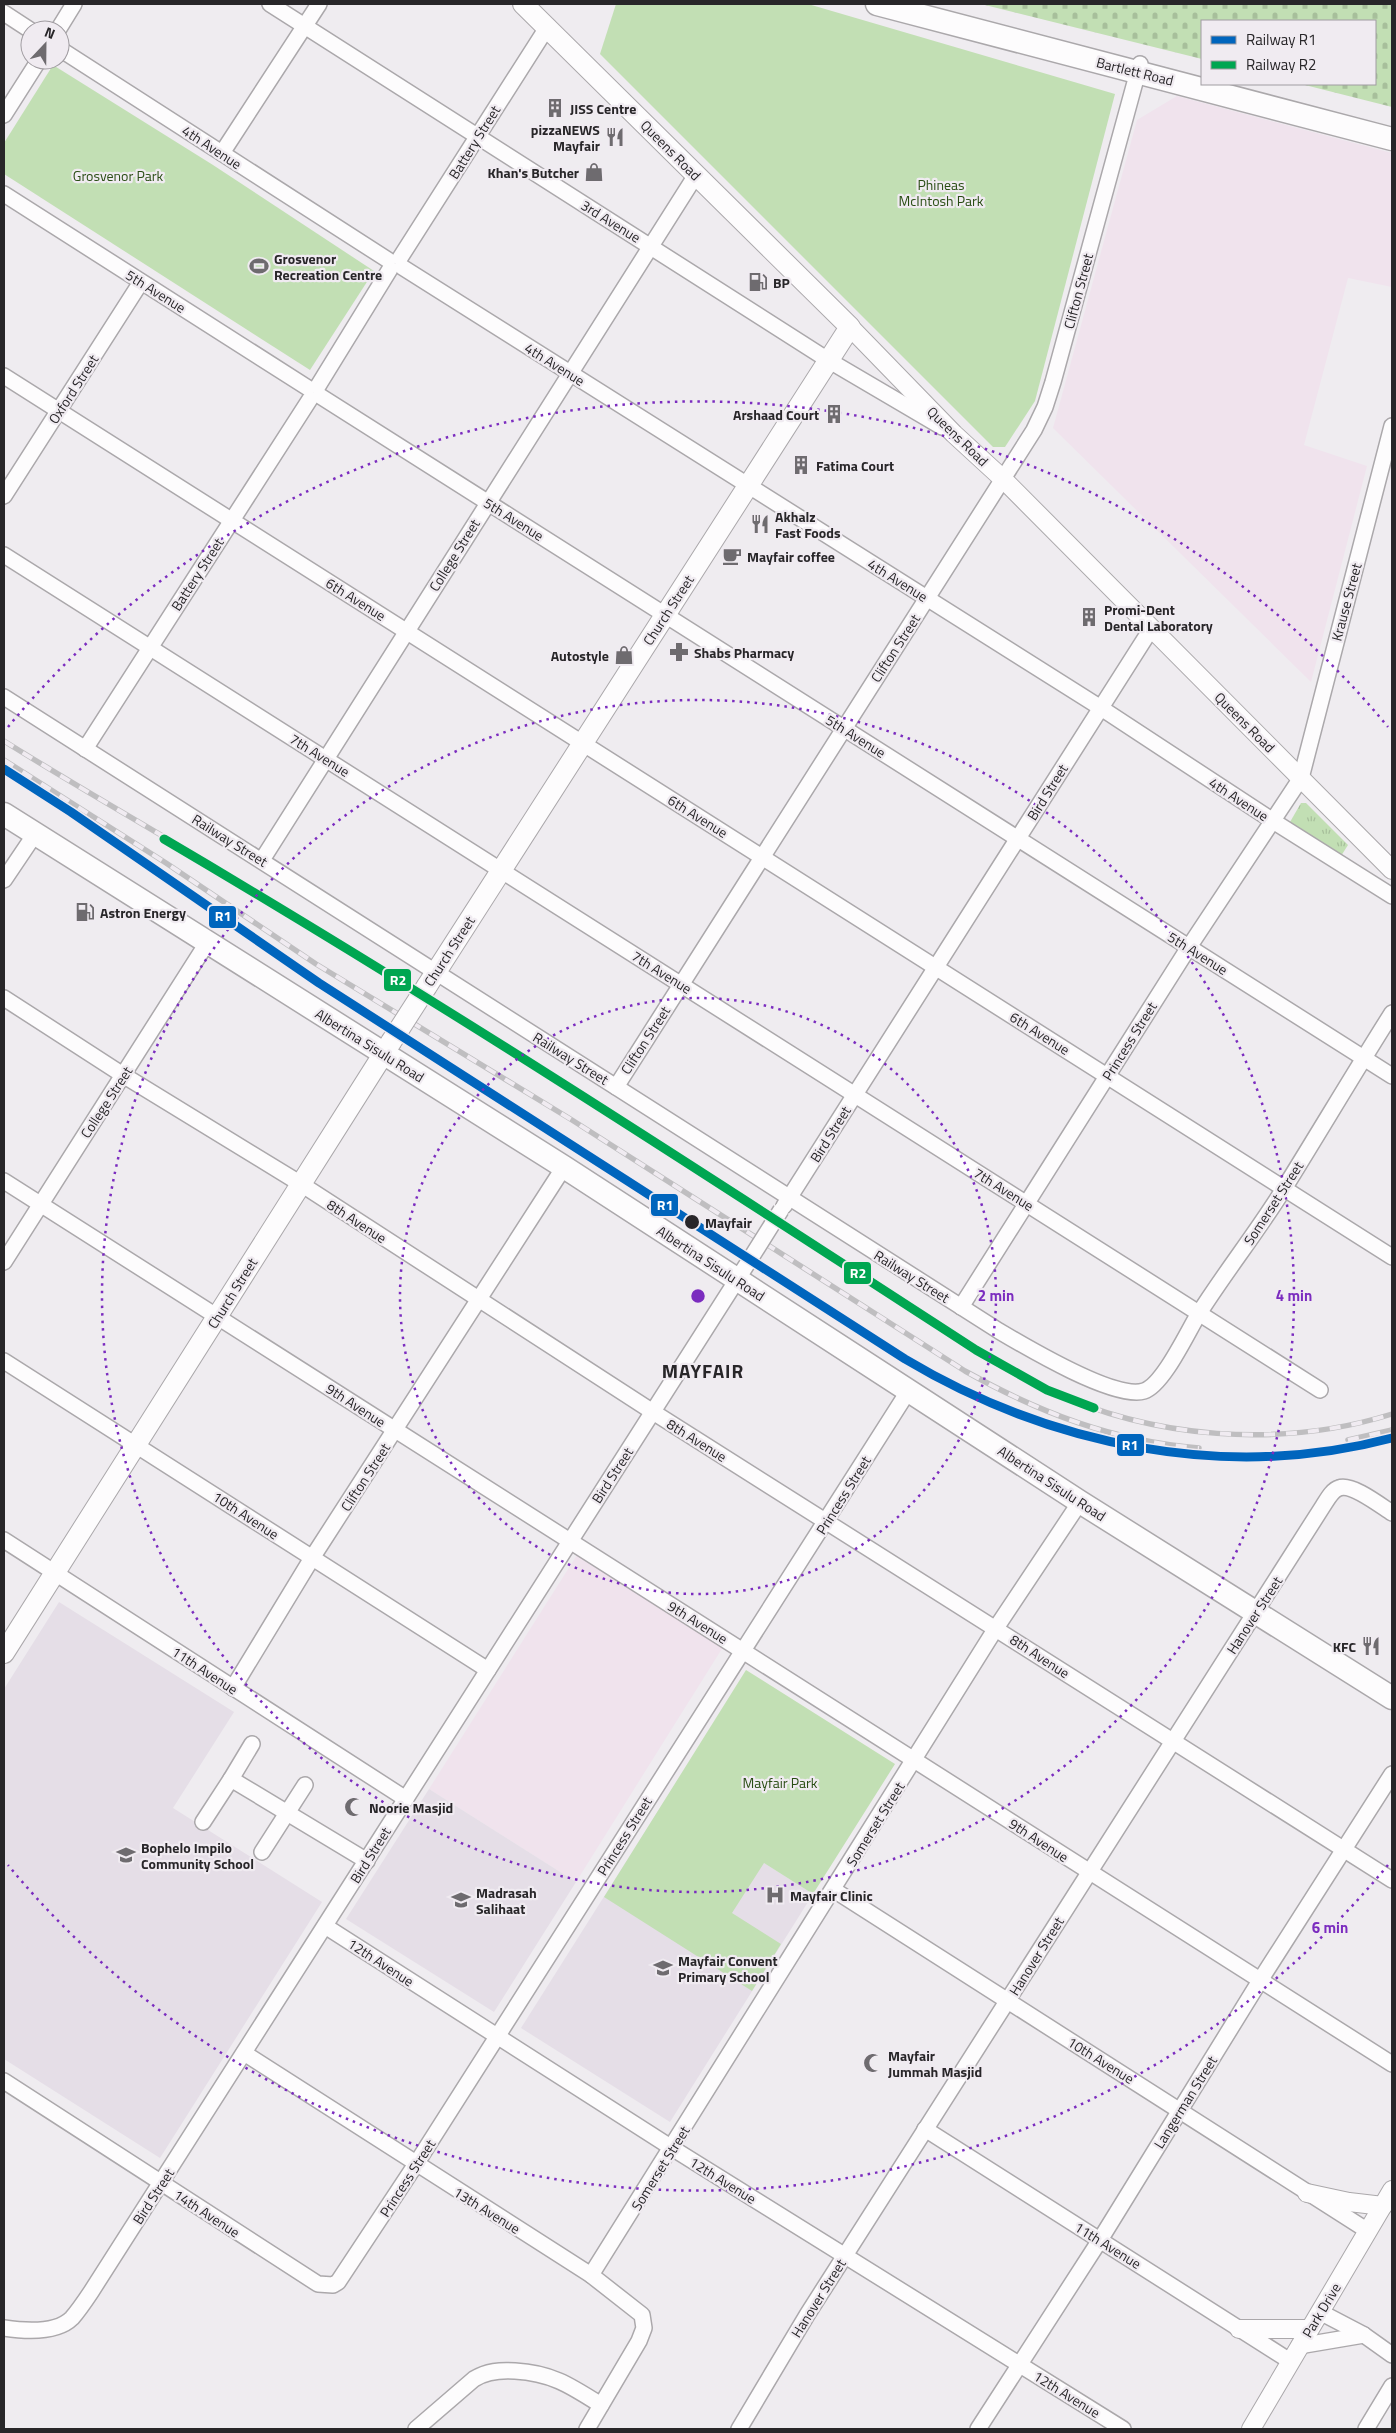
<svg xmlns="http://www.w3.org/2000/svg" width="1396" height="2433" font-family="'Titillium Web',sans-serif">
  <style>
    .industrial { fill: #f0e3ed }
    .built { fill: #e5dee7 }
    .grass { fill: url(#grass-tufts) }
    .cemetery { fill: url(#cemetery-stones) }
    .green { fill: #c2dfb4 }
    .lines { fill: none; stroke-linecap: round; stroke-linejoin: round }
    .minor-casing { stroke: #aba8ab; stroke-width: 18 }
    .tertiary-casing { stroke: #aba8ab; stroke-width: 20 }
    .secondary-casing { stroke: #aba8ab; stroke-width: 22 }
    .primary-casing { stroke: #aba8ab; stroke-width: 25 }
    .minor { stroke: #fdfcfd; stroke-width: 15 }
    .tertiary { stroke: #fdfcfd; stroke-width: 18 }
    .secondary { stroke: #fdfcfd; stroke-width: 20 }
    .primary { stroke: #fdfcfd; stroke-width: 22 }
    .rail-casing { stroke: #bfbec0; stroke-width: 5.5 }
    .rail { stroke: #f0ebf1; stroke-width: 4; stroke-dasharray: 11; stroke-linecap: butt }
    .minor-bridge-casing { stroke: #aba8ab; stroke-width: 18; stroke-linecap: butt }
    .secondary-bridge-casing { stroke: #aba8ab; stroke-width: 22; stroke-linecap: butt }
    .minor-bridge { stroke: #fdfcfd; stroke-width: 15 }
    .secondary-bridge { stroke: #fdfcfd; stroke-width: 20 }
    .rail-1-casing { stroke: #f0ebf1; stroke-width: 12 }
    .rail-2-casing { stroke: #f0ebf1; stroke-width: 12 }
    .rail-1 { stroke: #0065bd; stroke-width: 9 }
    .rail-2 { stroke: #00a651; stroke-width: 9 }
    .ring { fill: none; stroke: #7b2cbf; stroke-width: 2.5; stroke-dasharray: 2.5 5 }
    .stop-dot { fill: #282629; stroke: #f0ebf1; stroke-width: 2 }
    .labels { text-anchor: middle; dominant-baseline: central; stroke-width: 4.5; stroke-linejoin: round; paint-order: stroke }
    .street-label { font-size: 14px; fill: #282629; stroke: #f0ebf1 }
    .poi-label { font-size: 14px; font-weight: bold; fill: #282629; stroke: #f0ebf1; text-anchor: start }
    .park-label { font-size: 14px; fill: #294d14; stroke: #f0ebf1 }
    .stop-label { font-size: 14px; font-weight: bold; fill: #282629; stroke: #f0ebf1; text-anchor: start }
    .district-label { font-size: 19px; font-weight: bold; letter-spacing: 1px; fill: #282629; stroke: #f0ebf1 }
    .centre { fill: #7b2cbf; stroke: #f0ebf1; stroke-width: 2.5 }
    .ring-label { font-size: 15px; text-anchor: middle; font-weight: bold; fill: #7b2cbf; stroke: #f0ebf1; stroke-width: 4.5; stroke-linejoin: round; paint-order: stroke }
    .line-badge { stroke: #f0ebf1; stroke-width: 2 }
    .badge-label { font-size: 14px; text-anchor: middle; font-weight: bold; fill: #fff }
  </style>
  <defs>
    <pattern id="grass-tufts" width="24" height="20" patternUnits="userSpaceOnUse" patternTransform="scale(1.25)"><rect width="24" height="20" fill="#c2dfb4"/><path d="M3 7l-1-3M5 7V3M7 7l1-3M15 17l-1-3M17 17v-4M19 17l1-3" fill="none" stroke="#a7bf9b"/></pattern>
    <pattern id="cemetery-stones" width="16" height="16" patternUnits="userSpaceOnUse" patternTransform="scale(1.25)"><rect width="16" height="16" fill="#c2dfb4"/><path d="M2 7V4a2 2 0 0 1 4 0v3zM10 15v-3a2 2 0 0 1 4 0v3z" fill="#a7bf9b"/></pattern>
  </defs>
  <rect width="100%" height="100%" fill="#efecf0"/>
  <g class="industrial">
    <path d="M1177 96 1392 153V287L1348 278 1304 445 1367 466 1311 682 1053 428 1137 120Z"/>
    <path d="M577 1555 723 1647 576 1882 429 1789Z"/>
  </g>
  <g class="built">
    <path d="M59 1602 234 1712 173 1808 322 1902 160 2158 4 2059V1689Z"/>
    <path d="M429 1789 576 1882 494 2012 346 1919Z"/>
    <path d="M665 1800 813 1894 670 2122 521 2028Z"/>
  </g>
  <path class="grass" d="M1301 803H1306L1348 845 1341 856 1290 822Z"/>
  <path class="cemetery" d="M981 4H1392V107L1301 84H1375V21H1202V59Z"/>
  <g class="green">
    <path d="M616 4H808L1115 94 1035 401 1005 447H993L600 54Z"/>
    <path d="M53 65 213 165 374 271 310 370 4 174V143Z"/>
    <path d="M746 1670 895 1764 813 1894 764 1863 732 1913 781 1944 752 1991 604 1897Z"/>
  </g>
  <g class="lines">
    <g class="minor-casing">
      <g id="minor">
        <path d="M270 4 828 360 942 427"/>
        <path d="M4 13 30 30"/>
        <path d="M58 30 74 4"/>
        <path d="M60 49 388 260"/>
        <path d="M4 115 39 60"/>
        <path d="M222 153 319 4"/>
        <path d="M4 194 308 388"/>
        <path d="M400 258 548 26"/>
        <path d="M402 267 1101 708 1273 821 1392 896"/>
        <path d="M4 376 1392 1257"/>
        <path d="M318 386 390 269"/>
        <path d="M320 396 1392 1076"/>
        <path d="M4 496 141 282"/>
        <path d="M4 555 1320 1390"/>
        <path d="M4 697 999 1331C1026 1347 1115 1400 1144 1391 1163 1385 1187 1333 1198 1315 1225 1272 1258 1231 1285 1187 1321 1129 1356 1070 1392 1013"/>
        <path d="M85 749 310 399"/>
        <path d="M262 860 696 175"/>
        <path d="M4 880 35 834"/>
        <path d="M4 998 123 1075 301 1184 653 1412 1392 1880"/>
        <path d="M616 1087 1034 430 1045 407 1053 382 1140 64"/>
        <path d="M4 1181 1392 2064"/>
        <path d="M784 1206 1151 629"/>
        <path d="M4 1262 207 943"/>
        <path d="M961 1307 1189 947 1301 778 1392 426"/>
        <path d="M4 1361 488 1670"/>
        <path d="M4 1540 406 1799"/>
        <path d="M233 1688 312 1558 564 1167"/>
        <path d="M231 1779 252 1744"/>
        <path d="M203 1822 231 1779 367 1861"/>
        <path d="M262 1852 305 1785"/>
        <path d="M834 1890 1368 2231"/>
        <path d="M325 1926 672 2148 1123 2429"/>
        <path d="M244 2053 591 2275 642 2315 644 2328 639 2341 587 2429"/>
        <path d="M4 2081 318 2284 333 2285 338 2282 416 2164 909 1390"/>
        <path d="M925 2129 1290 2361"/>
        <path d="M591 2275 996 1628 1080 1502"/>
        <path d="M1320 2312 1364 2335 1392 2355"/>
        <path d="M4 2328C24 2331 56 2334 72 2318 79 2310 85 2301 91 2292L749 1261"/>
        <path d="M1299 2346 1364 2335"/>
        <path d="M416 2429 474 2379C487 2371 500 2370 515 2371 552 2373 571 2386 601 2405"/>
        <path d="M739 2429 807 2315 1323 1506C1327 1500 1332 1490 1339 1488 1352 1483 1381 1506 1392 1513"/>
        <path d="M978 2429 1100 2240 1261 1979 1392 1774"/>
        <path d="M1366 2429 1392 2386"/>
      </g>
    </g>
    <g class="tertiary-casing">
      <g id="tertiary">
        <path d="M850 327 954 434 1003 479 1392 870"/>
        <path d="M1307 2193 1349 2202 1383 2206"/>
        <path d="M1239 2329H1309"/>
        <path d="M1251 2429 1392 2190"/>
      </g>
    </g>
    <g class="secondary-casing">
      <g id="secondary">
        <path d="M427 986 850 327 523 4"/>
        <path d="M4 1653 391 1042"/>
      </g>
    </g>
    <g class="primary-casing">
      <g id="primary">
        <path d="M877 4 1392 139"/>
        <path d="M4 814 564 1167 1080 1502 1392 1698"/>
      </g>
    </g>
    <use href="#minor" class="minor"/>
    <use href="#tertiary" class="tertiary"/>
    <use href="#secondary" class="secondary"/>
    <use href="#primary" class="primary"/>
    <g class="rail-casing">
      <g id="rail">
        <path d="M4 741C108 806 216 865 320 931 541 1068 758 1209 976 1350 999 1364 1022 1378 1046 1389 1152 1439 1280 1449 1392 1414"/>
        <path d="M4 760 166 863 316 964 572 1120 965 1371C1040 1413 1113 1441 1199 1448"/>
        <path d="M4 769 71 812 319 983 905 1359C1051 1446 1226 1482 1392 1438"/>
        <path d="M1348 1440 1392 1430"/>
      </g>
    </g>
    <use href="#rail" class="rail"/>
    <g class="minor-bridge-casing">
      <path id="minor-bridge" d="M749 1261 781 1210"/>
    </g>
    <g class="secondary-bridge-casing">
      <path id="secondary-bridge" d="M391 1042 427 986"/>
    </g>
    <use href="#minor-bridge" class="minor-bridge"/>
    <use href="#secondary-bridge" class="secondary-bridge"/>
    <g class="rail-1-casing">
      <path id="rail-1" d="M4 769 71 812 319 983 905 1359C1051 1446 1226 1482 1392 1438"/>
    </g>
    <g class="rail-2-casing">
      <path id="rail-2" d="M164 839C440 1001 708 1176 976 1350L1047 1390 1094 1408"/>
    </g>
    <use href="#rail-1" class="rail-1"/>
    <use href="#rail-2" class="rail-2"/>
  </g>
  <g class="ring">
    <circle cx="698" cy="1296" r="298"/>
    <circle cx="698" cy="1296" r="596"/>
    <path d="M1388 1865A894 894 0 0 1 8 1865M8 727A894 894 0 0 1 1388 727"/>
  </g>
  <defs>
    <g id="building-bare" transform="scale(1.5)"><path d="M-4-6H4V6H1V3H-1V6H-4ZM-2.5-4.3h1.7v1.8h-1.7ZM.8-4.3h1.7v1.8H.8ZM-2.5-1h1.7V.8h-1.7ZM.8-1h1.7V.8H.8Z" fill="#6e6b6f" stroke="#f0ebf1" stroke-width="2.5" paint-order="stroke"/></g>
    <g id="restaurant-bare" transform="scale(1.5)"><path d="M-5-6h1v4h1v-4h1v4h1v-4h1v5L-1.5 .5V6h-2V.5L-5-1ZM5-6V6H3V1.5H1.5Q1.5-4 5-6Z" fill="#6e6b6f" stroke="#f0ebf1" stroke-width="2.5" paint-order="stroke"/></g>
    <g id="shop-bare" transform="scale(1.5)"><path d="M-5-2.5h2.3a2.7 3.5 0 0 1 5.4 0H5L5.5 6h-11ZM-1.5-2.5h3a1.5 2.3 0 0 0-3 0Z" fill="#6e6b6f" stroke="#f0ebf1" stroke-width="2.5" paint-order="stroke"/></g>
    <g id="stadium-bare" transform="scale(1.5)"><path d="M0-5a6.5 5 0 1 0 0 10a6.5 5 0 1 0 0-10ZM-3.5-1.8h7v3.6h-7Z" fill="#6e6b6f" stroke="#f0ebf1" stroke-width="2.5" paint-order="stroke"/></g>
    <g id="fuel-bare" transform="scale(1.5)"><path d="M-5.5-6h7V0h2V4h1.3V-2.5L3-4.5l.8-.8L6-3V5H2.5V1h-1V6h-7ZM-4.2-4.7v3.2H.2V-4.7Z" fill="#6e6b6f" stroke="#f0ebf1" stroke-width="2.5" paint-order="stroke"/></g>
    <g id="cafe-bare" transform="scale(1.5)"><path d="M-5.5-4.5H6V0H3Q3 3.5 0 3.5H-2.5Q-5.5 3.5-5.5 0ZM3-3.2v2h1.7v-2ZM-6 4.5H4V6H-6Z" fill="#6e6b6f" stroke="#f0ebf1" stroke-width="2.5" paint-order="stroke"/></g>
    <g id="pharmacy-bare" transform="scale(1.5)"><path d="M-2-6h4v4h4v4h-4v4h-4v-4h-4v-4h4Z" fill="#6e6b6f" stroke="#f0ebf1" stroke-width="2.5" paint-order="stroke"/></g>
    <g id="mosque-bare" transform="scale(1.5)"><path d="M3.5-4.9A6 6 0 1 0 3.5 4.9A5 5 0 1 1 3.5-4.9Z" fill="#6e6b6f" stroke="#f0ebf1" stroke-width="2.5" paint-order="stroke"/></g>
    <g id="school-bare" transform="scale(1.5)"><path d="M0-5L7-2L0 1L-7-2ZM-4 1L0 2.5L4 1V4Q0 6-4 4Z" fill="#6e6b6f" stroke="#f0ebf1" stroke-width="2.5" paint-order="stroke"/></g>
    <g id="hospital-bare" transform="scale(1.5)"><path d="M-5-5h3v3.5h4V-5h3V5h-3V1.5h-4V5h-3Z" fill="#6e6b6f" stroke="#f0ebf1" stroke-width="2.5" paint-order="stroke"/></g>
  </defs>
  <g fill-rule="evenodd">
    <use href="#building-bare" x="555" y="108"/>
    <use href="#restaurant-bare" x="615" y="137"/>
    <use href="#shop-bare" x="594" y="172"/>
    <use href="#stadium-bare" x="259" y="266"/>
    <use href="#fuel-bare" x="758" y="282"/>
    <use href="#building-bare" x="834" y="414"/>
    <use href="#building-bare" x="801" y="465"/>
    <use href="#restaurant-bare" x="760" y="524"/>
    <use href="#cafe-bare" x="732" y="556"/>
    <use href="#building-bare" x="1089" y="617"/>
    <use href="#pharmacy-bare" x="679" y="652"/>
    <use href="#shop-bare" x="624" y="655"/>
    <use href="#fuel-bare" x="85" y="912"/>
    <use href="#restaurant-bare" x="1371" y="1646"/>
    <use href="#mosque-bare" x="354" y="1807"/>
    <use href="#school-bare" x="126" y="1855"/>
    <use href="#hospital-bare" x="775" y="1895"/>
    <use href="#school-bare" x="461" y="1900"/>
    <use href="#school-bare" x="663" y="1968"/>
    <use href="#mosque-bare" x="873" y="2063"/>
  </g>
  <circle class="stop-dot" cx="692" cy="1222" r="8"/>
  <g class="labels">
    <g class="street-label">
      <text transform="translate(1135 71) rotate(14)">Bartlett Road</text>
      <text transform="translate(474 142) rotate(-58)">Battery Street</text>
      <text transform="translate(212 147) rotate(33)">4th Avenue</text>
      <text transform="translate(671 150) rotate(45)">Queens Road</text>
      <text transform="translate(611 221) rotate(32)">3rd Avenue</text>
      <text transform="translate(156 291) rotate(32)">5th Avenue</text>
      <text transform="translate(1078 291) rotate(-75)">Clifton Street</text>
      <text transform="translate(555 364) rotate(32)">4th Avenue</text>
      <text transform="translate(73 389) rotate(-57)">Oxford Street</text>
      <text transform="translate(958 436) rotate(44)">Queens Road</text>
      <text transform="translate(514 519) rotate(32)">5th Avenue</text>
      <text transform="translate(454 555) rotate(-58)">College Street</text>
      <text transform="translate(197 574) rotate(-57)">Battery Street</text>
      <text transform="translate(898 580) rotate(32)">4th Avenue</text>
      <text transform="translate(356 599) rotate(32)">6th Avenue</text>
      <text transform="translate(1346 602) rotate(-75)">Krause Street</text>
      <text transform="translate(668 610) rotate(-57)">Church Street</text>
      <text transform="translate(895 648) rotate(-57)">Clifton Street</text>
      <text transform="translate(1245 722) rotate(45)">Queens Road</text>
      <text transform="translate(856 736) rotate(32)">5th Avenue</text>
      <text transform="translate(320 755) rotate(32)">7th Avenue</text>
      <text transform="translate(1047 792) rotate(-58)">Bird Street</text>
      <text transform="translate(1239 799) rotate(33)">4th Avenue</text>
      <text transform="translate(698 816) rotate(32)">6th Avenue</text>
      <text transform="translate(230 840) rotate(32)">Railway Street</text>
      <text transform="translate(449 951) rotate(-57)">Church Street</text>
      <text transform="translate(1198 953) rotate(32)">5th Avenue</text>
      <text transform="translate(662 972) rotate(32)">7th Avenue</text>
      <text transform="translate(1040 1033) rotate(32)">6th Avenue</text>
      <text transform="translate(645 1040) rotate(-57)">Clifton Street</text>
      <text transform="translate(1129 1041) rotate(-58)">Princess Street</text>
      <text transform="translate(370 1045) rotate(32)">Albertina Sisulu Road</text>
      <text transform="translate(571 1058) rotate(32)">Railway Street</text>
      <text transform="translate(106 1102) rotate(-57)">College Street</text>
      <text transform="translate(830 1134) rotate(-58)">Bird Street</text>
      <text transform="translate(1004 1189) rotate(32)">7th Avenue</text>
      <text transform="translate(1273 1203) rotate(-57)">Somerset Street</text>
      <text transform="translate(357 1221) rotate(33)">8th Avenue</text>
      <text transform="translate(711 1263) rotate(33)">Albertina Sisulu Road</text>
      <text transform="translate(912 1276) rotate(32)">Railway Street</text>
      <text transform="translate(232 1293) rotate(-58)">Church Street</text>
      <text transform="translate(356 1405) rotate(33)">9th Avenue</text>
      <text transform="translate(697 1440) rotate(32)">8th Avenue</text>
      <text transform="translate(612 1475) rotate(-57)">Bird Street</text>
      <text transform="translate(365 1477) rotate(-57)">Clifton Street</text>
      <text transform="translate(1052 1483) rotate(33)">Albertina Sisulu Road</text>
      <text transform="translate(843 1495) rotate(-58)">Princess Street</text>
      <text transform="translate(246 1515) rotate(33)">10th Avenue</text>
      <text transform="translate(1254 1615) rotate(-57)">Hanover Street</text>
      <text transform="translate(698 1622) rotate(32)">9th Avenue</text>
      <text transform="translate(1040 1656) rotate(33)">8th Avenue</text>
      <text transform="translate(205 1670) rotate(33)">11th Avenue</text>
      <text transform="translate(875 1824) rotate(-58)">Somerset Street</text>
      <text transform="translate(624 1836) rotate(-58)">Princess Street</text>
      <text transform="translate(1039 1840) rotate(33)">9th Avenue</text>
      <text transform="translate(370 1855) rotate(-58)">Bird Street</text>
      <text transform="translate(1036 1956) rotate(-58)">Hanover Street</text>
      <text transform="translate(381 1962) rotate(33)">12th Avenue</text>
      <text transform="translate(1101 2060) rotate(32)">10th Avenue</text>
      <text transform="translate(1185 2102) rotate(-58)">Langerman Street</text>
      <text transform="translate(660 2168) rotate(-58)">Somerset Street</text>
      <text transform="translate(407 2178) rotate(-57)">Princess Street</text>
      <text transform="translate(723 2180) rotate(32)">12th Avenue</text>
      <text transform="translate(153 2196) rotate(-57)">Bird Street</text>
      <text transform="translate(487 2210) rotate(32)">13th Avenue</text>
      <text transform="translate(207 2213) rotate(33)">14th Avenue</text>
      <text transform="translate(1108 2245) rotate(32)">11th Avenue</text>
      <text transform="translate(818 2298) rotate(-58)">Hanover Street</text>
      <text transform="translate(1321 2310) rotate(-59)">Park Drive</text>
      <text transform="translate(1067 2394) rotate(32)">12th Avenue</text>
    </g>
    <g class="poi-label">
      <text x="570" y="108">JISS Centre</text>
      <text x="600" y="129" text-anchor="end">pizzaNEWS<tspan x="600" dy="16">Mayfair</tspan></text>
      <text x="579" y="172" text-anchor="end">Khan's Butcher</text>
      <text x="274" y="258">Grosvenor<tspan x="274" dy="16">Recreation Centre</tspan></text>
      <text x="773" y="282">BP</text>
      <text x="819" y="414" text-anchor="end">Arshaad Court</text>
      <text x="816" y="465">Fatima Court</text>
      <text x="775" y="516">Akhalz<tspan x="775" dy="16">Fast Foods</tspan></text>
      <text x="747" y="556">Mayfair coffee</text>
      <text x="1104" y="609">Promi-Dent<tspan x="1104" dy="16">Dental Laboratory</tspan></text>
      <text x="694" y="652">Shabs Pharmacy</text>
      <text x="609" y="655" text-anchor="end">Autostyle</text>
      <text x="100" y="912">Astron Energy</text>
      <text x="1356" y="1646" text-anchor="end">KFC</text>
      <text x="369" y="1807">Noorie Masjid</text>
      <text x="141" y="1847">Bophelo Impilo<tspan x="141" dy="16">Community School</tspan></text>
      <text x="476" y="1892">Madrasah<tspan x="476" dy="16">Salihaat</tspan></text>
      <text x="790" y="1895">Mayfair Clinic</text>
      <text x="678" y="1960">Mayfair Convent<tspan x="678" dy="16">Primary School</tspan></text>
      <text x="888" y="2055">Mayfair<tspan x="888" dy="16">Jummah Masjid</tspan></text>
    </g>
    <g class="park-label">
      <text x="118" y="175">Grosvenor Park</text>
      <text x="941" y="184">Phineas<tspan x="941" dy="16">McIntosh Park</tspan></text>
      <text x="780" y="1782">Mayfair Park</text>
    </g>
    <g class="stop-label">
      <text x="705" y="1222">Mayfair</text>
    </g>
    <g class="district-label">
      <text x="703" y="1370">MAYFAIR</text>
    </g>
  </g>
  <circle cx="698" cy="1296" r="8" class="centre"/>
  <g class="ring-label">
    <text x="996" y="1301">2 min</text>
    <text x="1294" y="1301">4 min</text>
    <text x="1330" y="1933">6 min</text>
  </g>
  <g class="line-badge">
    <rect x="208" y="905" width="29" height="24" rx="5" fill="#0065bd"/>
    <rect x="383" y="968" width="29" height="24" rx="5" fill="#00a651"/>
    <rect x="650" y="1193" width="29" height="24" rx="5" fill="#0065bd"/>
    <rect x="843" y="1261" width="29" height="24" rx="5" fill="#00a651"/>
    <rect x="1116" y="1433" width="29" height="24" rx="5" fill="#0065bd"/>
  </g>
  <g class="badge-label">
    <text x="223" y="921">R1</text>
    <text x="398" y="985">R2</text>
    <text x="665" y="1210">R1</text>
    <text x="858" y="1278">R2</text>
    <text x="1130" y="1450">R1</text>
  </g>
  <rect width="1396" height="2433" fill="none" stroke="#282629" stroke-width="10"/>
  <rect x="1201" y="20" width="175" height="65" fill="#f0ebf1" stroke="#a09ca1"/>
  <rect x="1211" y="36" width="25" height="8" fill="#0065bd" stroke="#a09ca1"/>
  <text x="1246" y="45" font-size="15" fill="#282629">Railway R1</text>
  <rect x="1211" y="61" width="25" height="8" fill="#00a651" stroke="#a09ca1"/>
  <text x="1246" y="70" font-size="15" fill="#282629">Railway R2</text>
  <g transform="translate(45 45) rotate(22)"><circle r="24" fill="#f0ebf1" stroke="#a09ca1"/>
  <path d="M0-4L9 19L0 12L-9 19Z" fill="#6e6b6f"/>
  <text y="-8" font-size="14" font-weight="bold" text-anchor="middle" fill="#282629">N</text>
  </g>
</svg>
